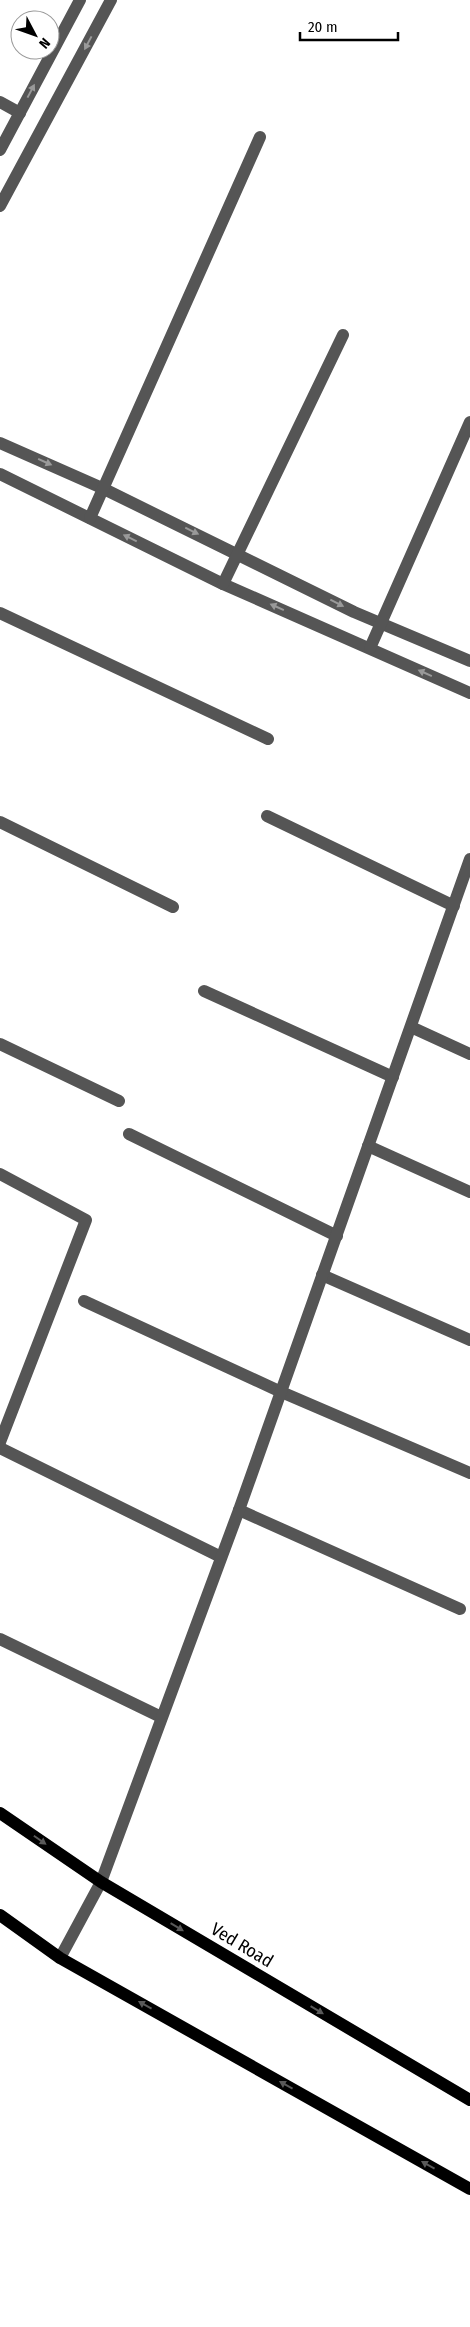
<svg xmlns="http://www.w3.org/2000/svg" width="470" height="2327" font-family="'Fira Sans Condensed',sans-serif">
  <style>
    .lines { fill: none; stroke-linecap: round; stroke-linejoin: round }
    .minor { stroke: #555; stroke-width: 12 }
    .major { stroke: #000; stroke-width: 12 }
    .oneway { fill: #999 }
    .oneway2 { fill: #595959 }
    .labels { text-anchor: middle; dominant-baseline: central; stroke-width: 4; stroke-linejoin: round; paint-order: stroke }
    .street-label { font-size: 18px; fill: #000; stroke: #fff }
  </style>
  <rect width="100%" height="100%" fill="#fff"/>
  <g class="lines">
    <g class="minor">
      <path d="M0 102 20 113"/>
      <path d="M0 150 80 0"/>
      <path d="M0 206 111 0"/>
      <path d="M0 443 102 488 354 612 470 661"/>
      <path d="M0 474 223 584 470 693"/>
      <path d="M90 518 260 137"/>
      <path d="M223 584 343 335"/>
      <path d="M0 613 268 739"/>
      <path d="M370 648 470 422"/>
      <path d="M267 816 454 906"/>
      <path d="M0 822 173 907"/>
      <path d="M204 991 393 1077"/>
      <path d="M411 1027 470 1054"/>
      <path d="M0 1044 119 1101"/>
      <path d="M129 1134 337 1236"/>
      <path d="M368 1146 470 1192"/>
      <path d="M0 1174 86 1220 0 1442"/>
      <path d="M322 1275 470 1340"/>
      <path d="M84 1301 279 1391 470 1473"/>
      <path d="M0 1448 221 1557"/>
      <path d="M239 1510 460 1609"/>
      <path d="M0 1639 161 1717"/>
      <path d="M60 1958 101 1882 239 1510 470 859"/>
    </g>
    <g class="major">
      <path d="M0 1813 101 1882 470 2100"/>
      <path d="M0 1915 60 1958 470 2189"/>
    </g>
  </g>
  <defs><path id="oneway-solid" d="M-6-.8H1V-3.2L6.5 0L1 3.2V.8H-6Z" transform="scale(1.25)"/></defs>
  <g class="oneway">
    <use href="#oneway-solid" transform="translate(88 43) rotate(118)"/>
    <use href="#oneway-solid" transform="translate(31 91) rotate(-62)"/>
    <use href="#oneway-solid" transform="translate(45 462) rotate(24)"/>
    <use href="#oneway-solid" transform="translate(192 531) rotate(26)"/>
    <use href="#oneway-solid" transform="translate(130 538) rotate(-154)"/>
    <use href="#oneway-solid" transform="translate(337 603) rotate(27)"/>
    <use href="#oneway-solid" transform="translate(277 607) rotate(-156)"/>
    <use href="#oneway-solid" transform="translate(425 673) rotate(-156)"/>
  </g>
  <g class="oneway2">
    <use href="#oneway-solid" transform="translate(40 1840) rotate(35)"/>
    <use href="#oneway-solid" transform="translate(177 1927) rotate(31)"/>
    <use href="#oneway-solid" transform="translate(145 2005) rotate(-151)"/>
    <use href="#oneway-solid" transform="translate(317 2010) rotate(31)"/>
    <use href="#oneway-solid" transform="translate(286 2085) rotate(-151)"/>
    <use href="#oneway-solid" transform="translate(428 2165) rotate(-151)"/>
  </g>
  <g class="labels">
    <g class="street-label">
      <text transform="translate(242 1945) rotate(31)">Ved Road</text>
    </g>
  </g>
  <g transform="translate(35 35) rotate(131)"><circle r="24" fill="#ffffff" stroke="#999999"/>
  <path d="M0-4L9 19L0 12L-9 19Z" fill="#000000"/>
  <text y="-8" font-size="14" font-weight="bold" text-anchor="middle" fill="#000000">N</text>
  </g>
  <path d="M300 32v8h98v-8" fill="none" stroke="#000000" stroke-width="2.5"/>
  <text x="308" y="32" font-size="15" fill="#000000" stroke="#ffffff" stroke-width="4" paint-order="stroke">20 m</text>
</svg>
